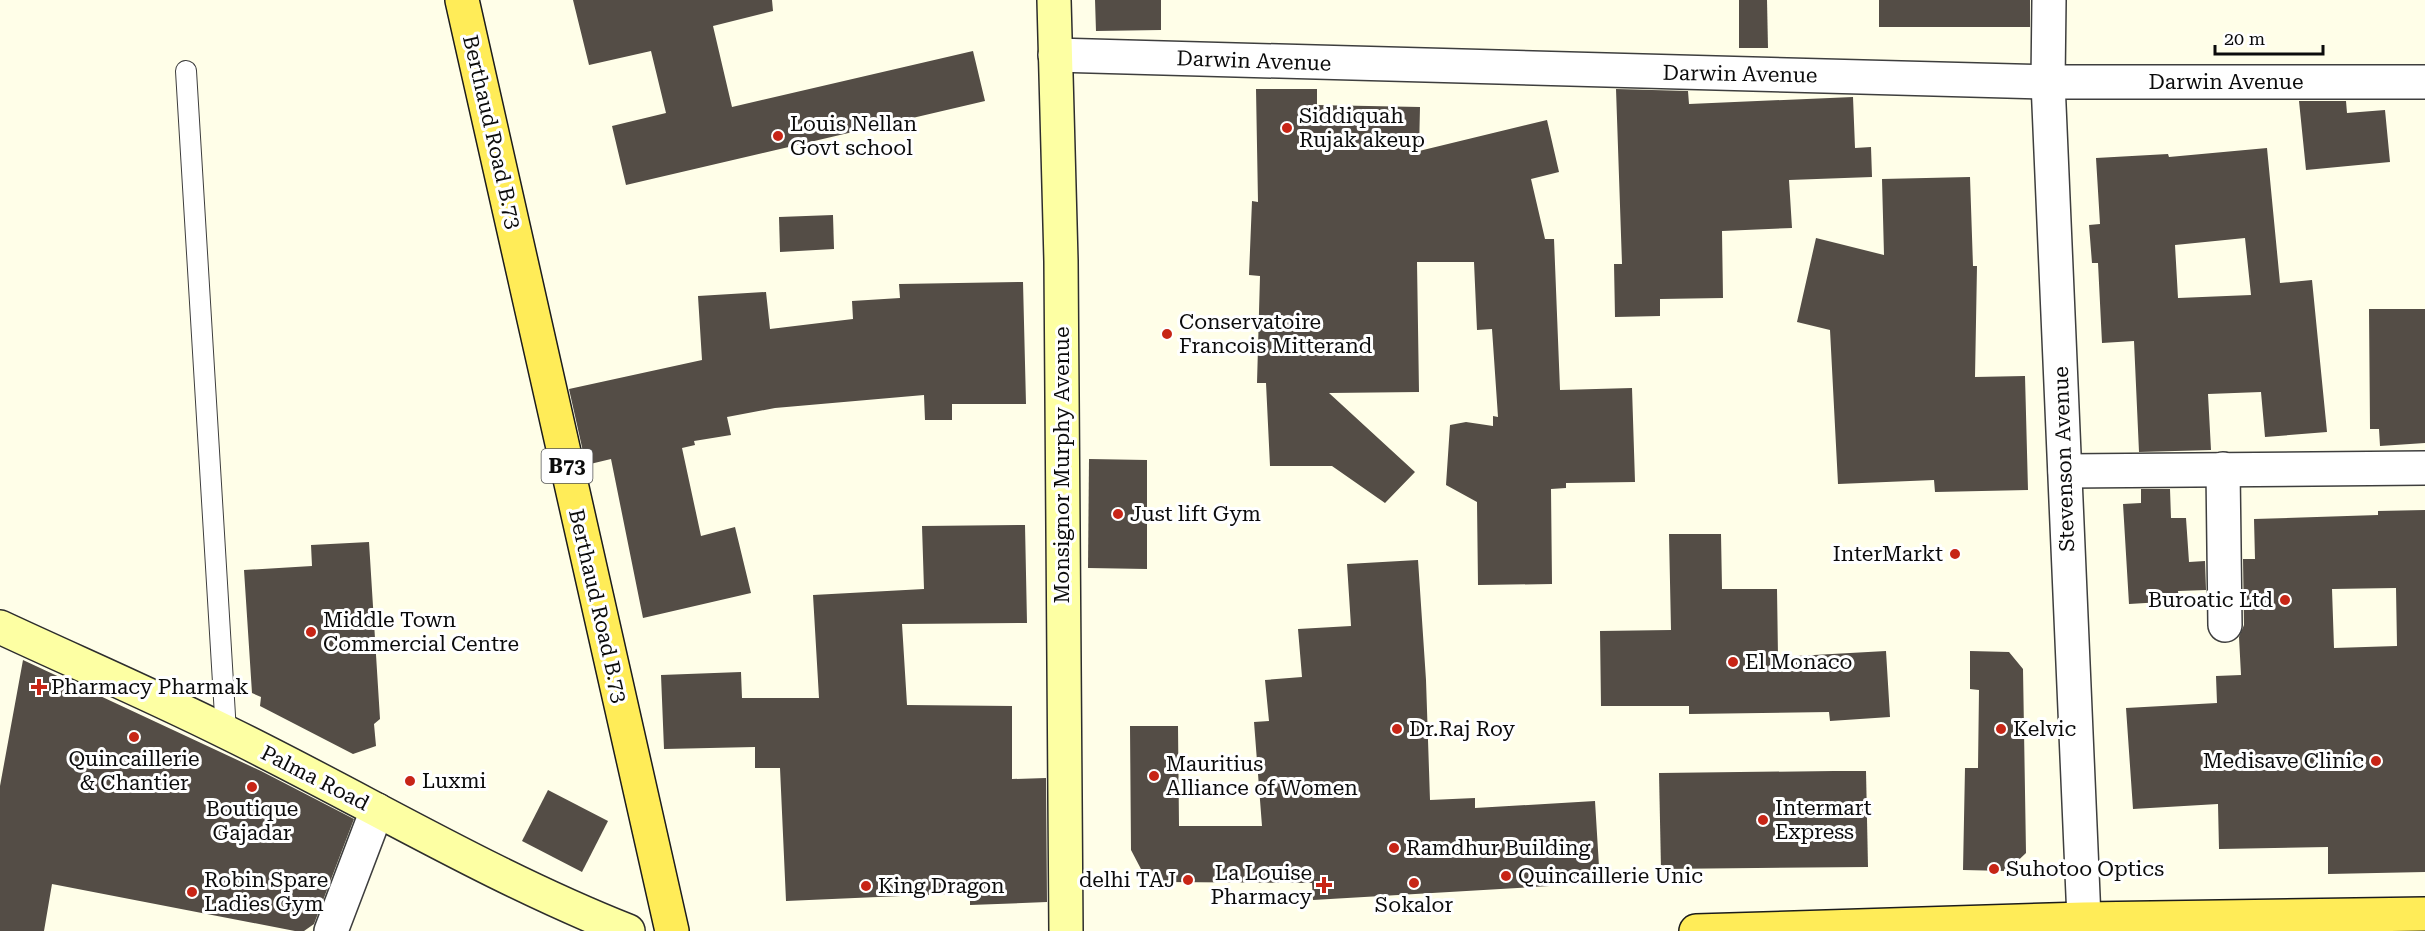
<svg xmlns="http://www.w3.org/2000/svg" width="2425" height="931" font-family="'Roboto Serif',serif">
  <style>
    .building { fill: #544d46; fill-rule: evenodd }
    .lines { fill: none; stroke-linecap: round; stroke-linejoin: round }
    .lane-casing { stroke: #3e3e3e; stroke-width: 22 }
    .street-casing { stroke: #3e3e3e; stroke-width: 36 }
    .secondary-casing { stroke: #2d2d2d; stroke-width: 36 }
    .primary-casing { stroke: #1c1c1c; stroke-width: 36 }
    .lane { stroke: #fff; stroke-width: 20 }
    .street { stroke: #fff; stroke-width: 33 }
    .secondary { stroke: #fdffa3; stroke-width: 33 }
    .primary { stroke: #ffec58; stroke-width: 33 }
    .poi-dot { fill: #c72516; stroke: #fff; stroke-width: 2 }
    .labels { text-anchor: middle; dominant-baseline: central; stroke-width: 6; stroke-linejoin: round; paint-order: stroke }
    .shield { fill: #fff; stroke: #545454; stroke-width: 1.5 }
    .shield-label { font-size: 20px; font-weight: bold; fill: #0b0b0b }
    .street-label { font-size: 21px; fill: #0b0b0b; stroke: #fff }
    .poi-label { font-size: 21px; fill: #0b0b0b; stroke: #fff; text-anchor: start }
  </style>
  <rect width="100%" height="100%" fill="#fffee8"/>
  <g class="building">
    <path d="M573 0H772L773 11 713 26 732 107 973 51 985 101 626 185 612 126 666 113 651 51 589 65Z"/>
    <path d="M1095 0H1161V30L1096 31Z"/>
    <path d="M1739 0H1767L1768 48H1739Z"/>
    <rect x="1879" y="0" width="151" height="27"/>
    <path d="M1256 89H1317V105L1420 107 1419 151 1547 120 1559 172 1531 179 1545 239H1554L1560 390 1632 388 1635 482 1566 483V488L1551 489 1552 584 1478 585 1477 502 1446 485 1450 425 1466 422 1493 426V416L1498 417 1492 329 1477 330 1474 262H1417L1419 392 1329 393 1415 472 1385 503 1332 466H1270L1266 383H1257L1260 276 1249 275 1252 201 1258 202Z"/>
    <path d="M1616 89 1688 91 1689 104 1853 97 1855 148 1871 147 1872 177 1789 180 1792 228 1722 231 1723 298 1660 299V316L1615 317 1614 264H1622Z"/>
    <path d="M2299 101H2346L2347 113 2385 110 2390 162 2306 170Z"/>
    <path d="M2267 148 2280 283 2312 280 2327 432 2265 437 2261 392 2208 394 2211 450 2139 452 2134 341 2102 343 2098 263H2092L2089 225 2100 224 2096 158 2168 154 2169 157ZM2245 238 2251 295 2178 298 2175 245Z"/>
    <path d="M1970 177 1973 266H1977L1975 377 2025 376 2028 490 1935 492 1934 480 1838 484 1830 330 1797 322 1816 238 1884 255 1882 179Z"/>
    <path d="M833 215 834 249 780 252 779 217Z"/>
    <path d="M1023 282 1026 404H952V420H925L924 395 775 408 727 417 731 435 694 441 695 445 682 448 701 536 735 527 751 593 643 618 611 459 586 465 569 389 702 360 698 296 766 292 770 329 853 319 852 301 900 298 899 284Z"/>
    <path d="M2369 309H2425V443L2380 446 2379 429H2370Z"/>
    <path d="M1089 459 1147 460V569L1088 568Z"/>
    <path d="M2141 489H2170L2171 518H2186L2189 562 2205 561 2206 590 2178 591 2179 601 2129 604 2123 504 2141 503Z"/>
    <path d="M2425 510V872L2328 874V847L2219 849 2218 804 2133 809 2126 708 2217 703 2216 676 2241 675 2239 637 2244 625 2243 559H2255L2254 519 2378 515V511ZM2396 588 2397 646 2334 648 2332 589Z"/>
    <path d="M1025 525 1027 623 902 624 907 705 1012 706V779L1046 778 1047 902 970 905V893L786 901 780 768H755V747L664 749 661 675 741 672 742 698H819L813 595 924 589 922 526Z"/>
    <path d="M1669 534H1721L1722 589H1777L1778 657 1886 651 1890 717 1830 721 1829 712 1689 714V706H1601L1600 631 1671 630Z"/>
    <path d="M369 542 380 719 374 724 376 746 353 754 260 706 261 697 252 693 244 570 312 566 311 545Z"/>
    <path d="M1418 560 1426 680 1430 800 1475 798V808L1595 801 1600 883 1313 900 1312 883 1164 882 1142 871 1131 850 1130 726H1178L1179 826H1262L1254 722 1269 721 1265 680 1302 677 1298 629 1351 626 1347 564Z"/>
    <path d="M1970 651 2009 652 2023 669 2026 853 2007 871 1963 870 1965 768H1978L1979 690 1970 689Z"/>
    <path d="M23 660 261 771 354 819 314 924 304 931H295L52 884 44 931H0V786Z"/>
    <path d="M1834 771H1866L1868 867 1661 869 1659 773Z"/>
    <path d="M548 790 608 821 582 872 522 841Z"/>
  </g>
  <g class="lines">
    <g class="lane-casing">
      <path id="lane" d="M186 71 226 732"/>
    </g>
    <g class="street-casing">
      <g id="street">
        <path d="M2049 0 2048 82 2084 919"/>
        <path d="M1055 55 2048 82H2425"/>
        <path d="M2223 469 2225 625"/>
        <path d="M2065 471 2425 468"/>
        <path d="M331 931 377 810"/>
      </g>
    </g>
    <g class="secondary-casing">
      <g id="secondary">
        <path d="M1054 0 1061 261 1066 931"/>
        <path d="M0 627C75 662 152 695 226 732 361 798 489 876 628 931"/>
      </g>
    </g>
    <g class="primary-casing">
      <g id="primary">
        <path d="M462 0 672 931"/>
        <path d="M1696 931 2084 919 2425 914"/>
      </g>
    </g>
    <use href="#lane" class="lane"/>
    <use href="#street" class="street"/>
    <use href="#secondary" class="secondary"/>
    <use href="#primary" class="primary"/>
  </g>
  <g class="poi-dot">
    <circle cx="1287" cy="128" r="6"/>
    <circle cx="778" cy="136" r="6"/>
    <circle cx="1167" cy="334" r="6"/>
    <circle cx="1118" cy="514" r="6"/>
    <circle cx="1955" cy="554" r="6"/>
    <circle cx="2285" cy="600" r="6"/>
    <circle cx="311" cy="632" r="6"/>
    <circle cx="1733" cy="662" r="6"/>
    <path d="M36 678h6v6h6v6h-6v6h-6v-6h-6v-6h6z"/>
    <circle cx="1397" cy="729" r="6"/>
    <circle cx="2001" cy="729" r="6"/>
    <circle cx="134" cy="737" r="6"/>
    <circle cx="2376" cy="761" r="6"/>
    <circle cx="1154" cy="776" r="6"/>
    <circle cx="410" cy="781" r="6"/>
    <circle cx="252" cy="787" r="6"/>
    <circle cx="1763" cy="820" r="6"/>
    <circle cx="1394" cy="848" r="6"/>
    <circle cx="1994" cy="869" r="6"/>
    <circle cx="1506" cy="876" r="6"/>
    <circle cx="1188" cy="880" r="6"/>
    <circle cx="1414" cy="883" r="6"/>
    <path d="M1321 876h6v6h6v6h-6v6h-6v-6h-6v-6h6z"/>
    <circle cx="866" cy="886" r="6"/>
    <circle cx="192" cy="892" r="6"/>
  </g>
  <g class="labels">
    <rect class="shield" x="541.5" y="449" width="51" height="34" rx="4.5"/>
    <g class="shield-label">
      <text x="567" y="466">B73</text>
    </g>
    <g class="street-label">
      <text transform="translate(1254 61) rotate(2)">Darwin Avenue</text>
      <text transform="translate(1740 74) rotate(1)">Darwin Avenue</text>
      <text x="2226" y="82">Darwin Avenue</text>
      <text transform="translate(492 132) rotate(77)">Berthaud Road B.73</text>
      <text transform="translate(2064 459) rotate(-92)">Stevenson Avenue</text>
      <text transform="translate(1062 465) rotate(-90)">Monsignor Murphy Avenue</text>
      <text transform="translate(598 606) rotate(77)">Berthaud Road B.73</text>
      <text transform="translate(315 778) rotate(27)">Palma Road</text>
    </g>
    <g class="poi-label">
      <text x="1299" y="116">Siddiquah<tspan x="1299" dy="24">Rujak akeup</tspan></text>
      <text x="790" y="124">Louis Nellan<tspan x="790" dy="24">Govt school</tspan></text>
      <text x="1179" y="322">Conservatoire<tspan x="1179" dy="24">Francois Mitterand</tspan></text>
      <text x="1130" y="514">Just lift Gym</text>
      <text x="1943" y="554" text-anchor="end">InterMarkt</text>
      <text x="2273" y="600" text-anchor="end">Buroatic Ltd</text>
      <text x="323" y="620">Middle Town<tspan x="323" dy="24">Commercial Centre</tspan></text>
      <text x="1745" y="662">El Monaco</text>
      <text x="51" y="687">Pharmacy Pharmak</text>
      <text x="1409" y="729">Dr.Raj Roy</text>
      <text x="2013" y="729">Kelvic</text>
      <text x="134" y="759" text-anchor="middle">Quincaillerie<tspan x="134" dy="24">&amp; Chantier</tspan></text>
      <text x="2364" y="761" text-anchor="end">Medisave Clinic</text>
      <text x="1166" y="764">Mauritius<tspan x="1166" dy="24">Alliance of Women</tspan></text>
      <text x="422" y="781">Luxmi</text>
      <text x="1775" y="808">Intermart<tspan x="1775" dy="24">Express</tspan></text>
      <text x="252" y="809" text-anchor="middle">Boutique<tspan x="252" dy="24">Gajadar</tspan></text>
      <text x="1406" y="848">Ramdhur Building</text>
      <text x="2006" y="869">Suhotoo Optics</text>
      <text x="1312" y="873" text-anchor="end">La Louise<tspan x="1312" dy="24">Pharmacy</tspan></text>
      <text x="1518" y="876">Quincaillerie Unic</text>
      <text x="204" y="880">Robin Spare<tspan x="204" dy="24">Ladies Gym</tspan></text>
      <text x="1176" y="880" text-anchor="end">delhi TAJ</text>
      <text x="878" y="886">King Dragon</text>
      <text x="1414" y="905" text-anchor="middle">Sokalor</text>
    </g>
  </g>
  <path d="M2215 45v9h108v-9" fill="none" stroke="#0b0b0b" stroke-width="3"/>
  <text x="2224" y="45" font-size="18" fill="#0b0b0b" stroke="#ffffff" stroke-width="4.5" paint-order="stroke">20 m</text>
</svg>
